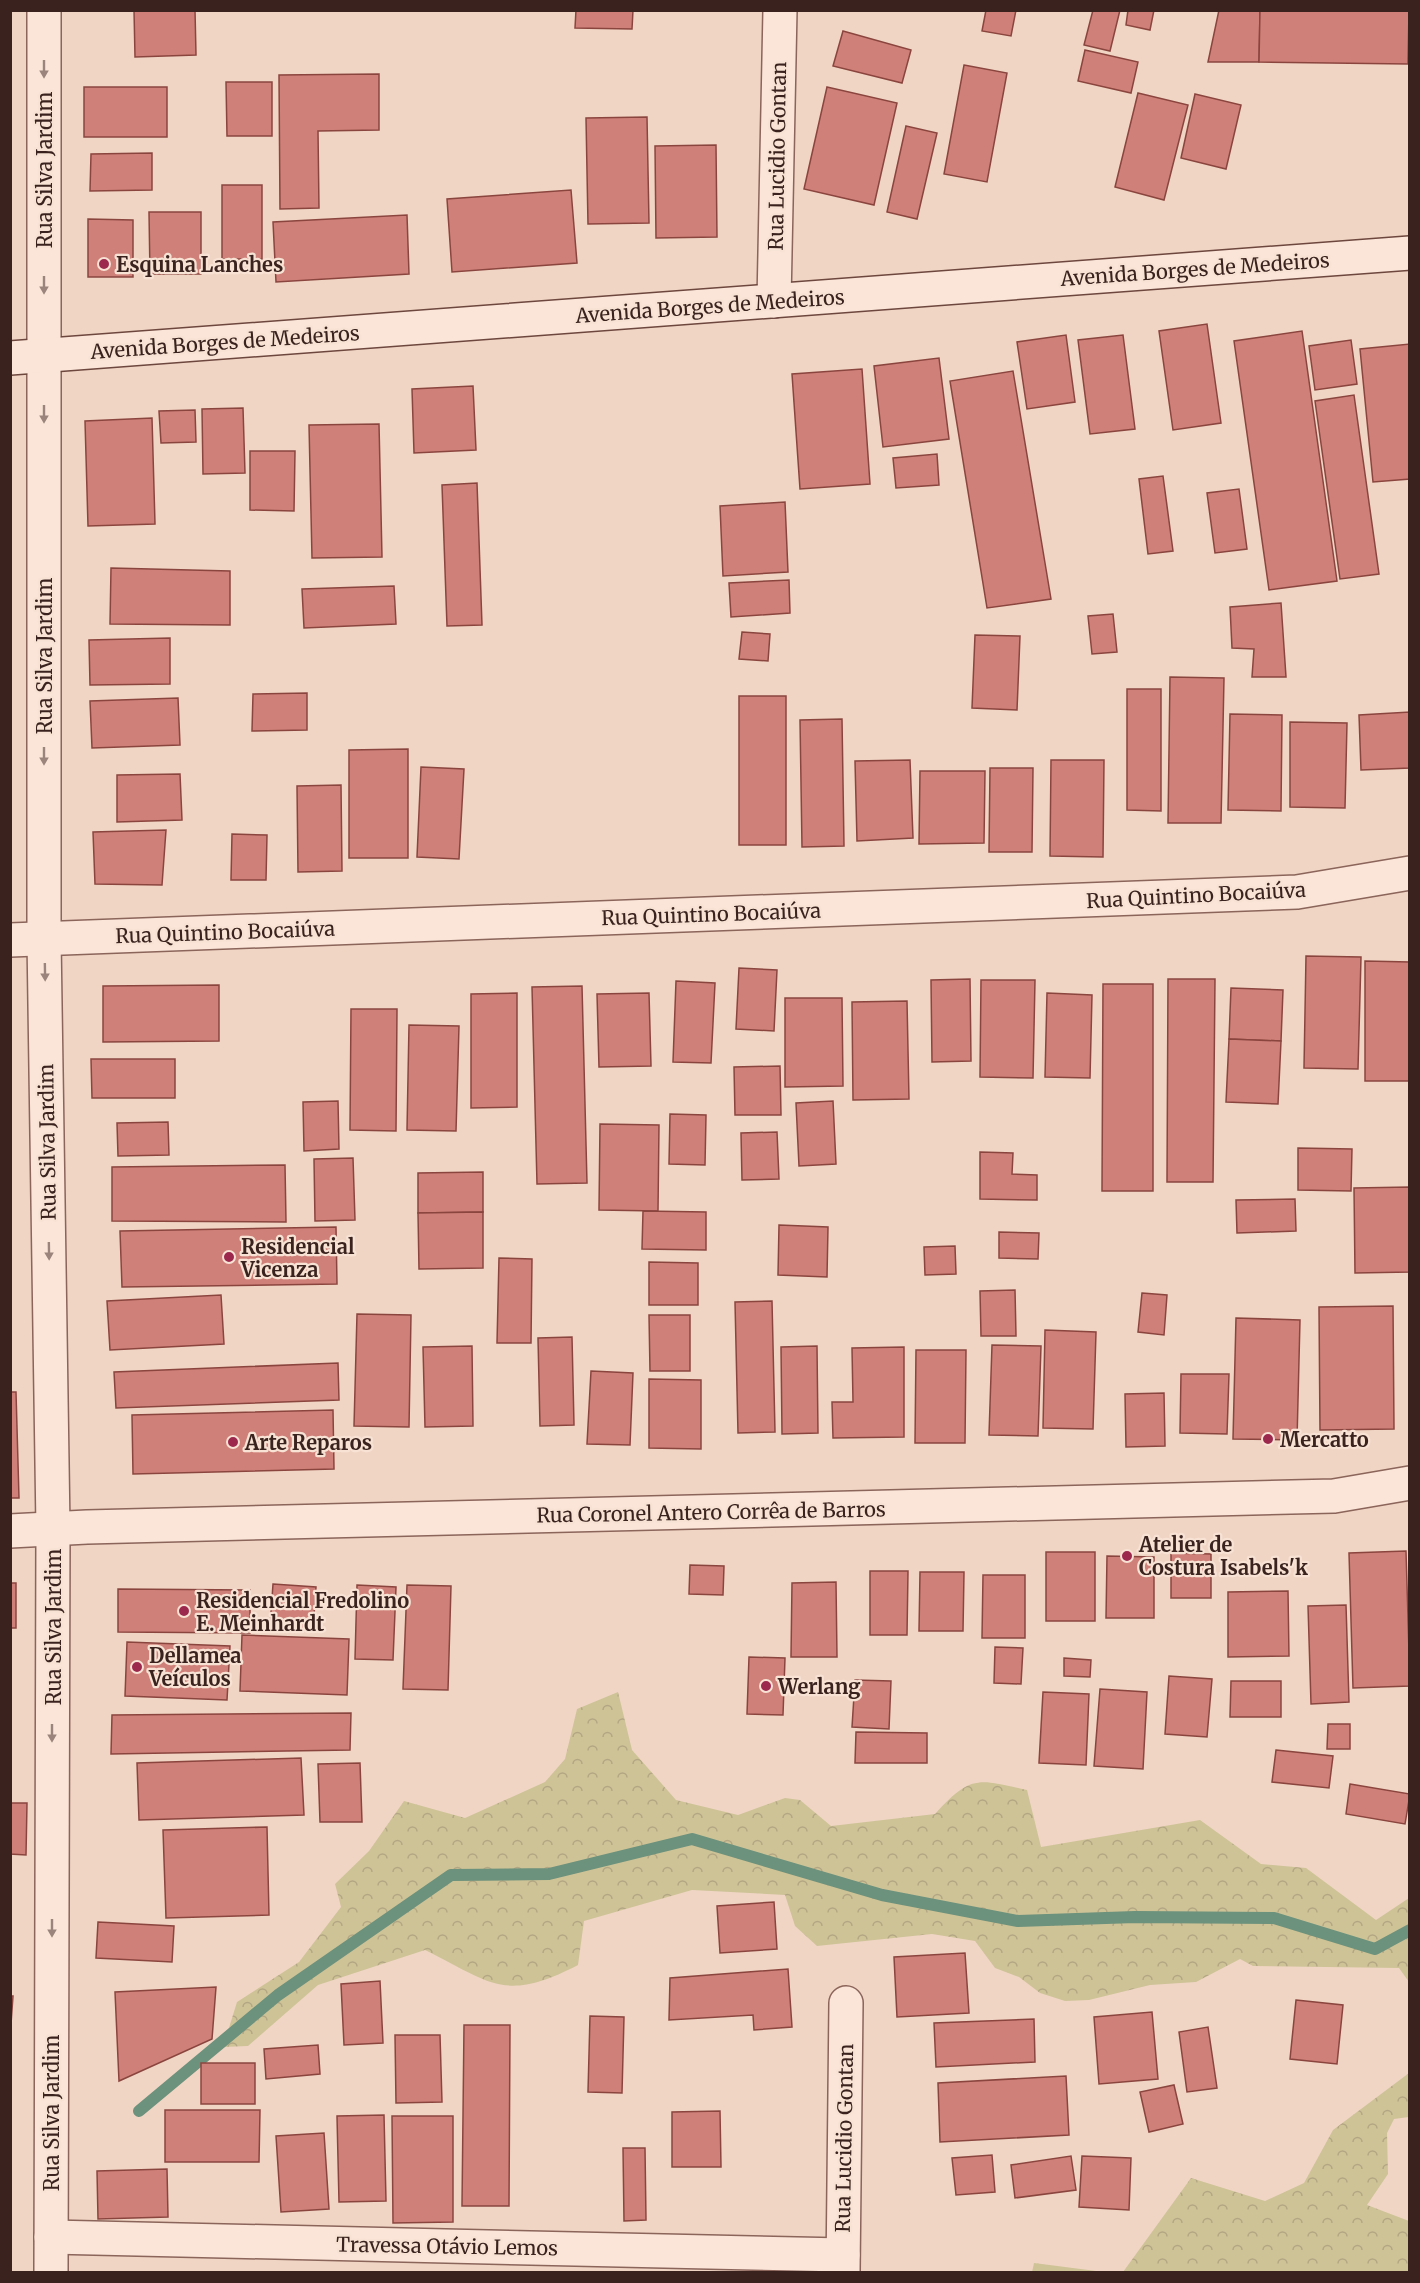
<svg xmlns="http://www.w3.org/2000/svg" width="1420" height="2283" font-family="Merriweather,serif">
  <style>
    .forest { fill: url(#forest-crowns) }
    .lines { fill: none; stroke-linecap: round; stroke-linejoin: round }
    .stream { stroke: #6c917c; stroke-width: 12 }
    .building { fill: #cf8179; stroke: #8b453f; stroke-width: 1.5 }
    .minor-casing { stroke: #8b645a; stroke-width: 36 }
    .tertiary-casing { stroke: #8b645a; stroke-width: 36 }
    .secondary-casing { stroke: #6d463d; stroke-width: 36 }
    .minor { stroke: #fae5d8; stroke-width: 33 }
    .tertiary { stroke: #fae5d8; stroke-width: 33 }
    .secondary { stroke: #fae5d8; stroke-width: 33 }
    .oneway { fill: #9a847b }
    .poi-dot { fill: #9c284d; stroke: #f7e2d4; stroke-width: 2 }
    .labels { text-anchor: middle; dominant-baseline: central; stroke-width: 4.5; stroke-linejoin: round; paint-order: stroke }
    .street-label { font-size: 20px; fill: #3a231e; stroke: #f7e2d4 }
    .poi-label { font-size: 20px; font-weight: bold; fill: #3a231e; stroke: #f7e2d4; text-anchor: start }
  </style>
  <defs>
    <pattern id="forest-crowns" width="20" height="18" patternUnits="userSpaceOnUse" patternTransform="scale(1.5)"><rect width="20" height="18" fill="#cec397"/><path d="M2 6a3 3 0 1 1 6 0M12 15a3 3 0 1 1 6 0" fill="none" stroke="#b2a782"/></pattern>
  </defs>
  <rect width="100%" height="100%" fill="#f0d5c4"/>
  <g class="forest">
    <path d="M618 1692 632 1750 676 1800 738 1815 785 1798 800 1800 831 1826 935 1814C971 1774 978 1779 1027 1790L1041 1847 1200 1820 1261 1864 1306 1868 1376 1920 1409 1898V1982L1399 1968 1253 1966 1240 1959 1196 1982 1150 1985 1089 2000 1065 2001 1040 1993 1019 1977 995 1968 975 1941 932 1934 817 1946 795 1926 785 1895 692 1890 584 1921 578 1965C505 2003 491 1983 425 1950L318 1985 248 2046 223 2047 237 2002 299 1962 341 1907 335 1884 369 1851 404 1801 465 1818 545 1782 565 1759 577 1709Z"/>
    <path d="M1409 2073V2117L1394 2119 1387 2133 1388 2174 1367 2205 1409 2221V2272H1123L1191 2178 1265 2201 1304 2183 1333 2130Z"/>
    <path d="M1034 2263 1104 2272H1032Z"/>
  </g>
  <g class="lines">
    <path class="stream" d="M139 2111 278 1995 451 1875 549 1874 692 1839 882 1895 1018 1921 1135 1917 1274 1918 1375 1949 1410 1930"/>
  </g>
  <g class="building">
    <path d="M134 10H195L196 55 135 57Z"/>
    <path d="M576 10H633L632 29 575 28Z"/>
    <path d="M986 10H1016L1011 36 982 31Z"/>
    <path d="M1093 10H1120L1110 51 1084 45Z"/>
    <path d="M1128 10H1154L1150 30 1126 25Z"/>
    <path d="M1219 10H1260L1259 62H1208Z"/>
    <path d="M1260 10H1409L1408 64 1259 62Z"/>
    <path d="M843 31 911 50 902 83 833 66Z"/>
    <path d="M1085 50 1138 62 1131 93 1078 81Z"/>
    <path d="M964 65 1007 73 987 182 944 174Z"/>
    <path d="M379 74V130L318 131 319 208 280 209 279 75Z"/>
    <path d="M226 82H272V136H227Z"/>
    <rect x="84" y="87" width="83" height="50"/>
    <path d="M827 87 897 103 874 205 804 189Z"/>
    <path d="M1138 93 1188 105 1164 200 1115 187Z"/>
    <path d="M1195 94 1241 105 1226 169 1181 158Z"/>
    <path d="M647 117 649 223 588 224 586 118Z"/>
    <path d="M906 126 937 133 917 219 887 212Z"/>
    <path d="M716 145 717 237 656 238 655 146Z"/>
    <path d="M152 153V190L90 191 91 154Z"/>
    <rect x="222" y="185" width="40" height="74"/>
    <path d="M571 190 577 263 452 272 447 199Z"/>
    <path d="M149 212H201V274H150Z"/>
    <path d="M407 215 409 274 276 282 273 222Z"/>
    <path d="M88 219 133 220V277H88Z"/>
    <path d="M1207 324 1221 423 1173 430 1159 331Z"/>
    <path d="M1302 331 1337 581 1269 590 1234 341Z"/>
    <path d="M1066 335 1075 402 1027 409 1017 342Z"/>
    <path d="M1123 335 1135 429 1090 434 1078 340Z"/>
    <path d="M1351 340 1357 384 1315 390 1309 346Z"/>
    <path d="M1410 344V479L1373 482 1360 349Z"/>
    <path d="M939 358 949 439 883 447 874 366Z"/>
    <path d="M862 369 870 484 800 489 792 374Z"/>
    <path d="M1013 371 1051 599 987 608 950 381Z"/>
    <path d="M473 386 476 450 414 453 412 389Z"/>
    <path d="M1354 395 1379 574 1340 579 1315 401Z"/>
    <path d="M243 408 245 473 203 474 202 409Z"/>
    <path d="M195 410 196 442 161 443 159 411Z"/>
    <path d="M152 418 155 524 88 526 85 421Z"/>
    <path d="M379 424 382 557 312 558 309 425Z"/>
    <path d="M250 451H295L294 511 250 510Z"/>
    <path d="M937 454 939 485 896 488 893 458Z"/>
    <path d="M1163 476 1173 551 1148 554 1139 479Z"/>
    <path d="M477 483 482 625 447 626 442 485Z"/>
    <path d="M1239 489 1247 549 1215 553 1207 493Z"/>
    <path d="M785 502 788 572 723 576 720 506Z"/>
    <path d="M111 568 230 571V625L110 624Z"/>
    <path d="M789 580 790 613 731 617 729 583Z"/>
    <path d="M394 586 396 624 304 628 302 589Z"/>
    <path d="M1281 603 1286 677H1252L1254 649 1232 648 1230 607Z"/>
    <path d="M1113 614 1117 652 1092 654 1088 616Z"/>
    <path d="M742 632 770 634 768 661 739 659Z"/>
    <path d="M975 635 1020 636 1017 710 972 708Z"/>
    <path d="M170 638V684L90 685 89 640Z"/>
    <path d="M1170 677 1224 678 1221 823H1168Z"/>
    <path d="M1127 689H1161V811L1127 810Z"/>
    <path d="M307 693V730L252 731 253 694Z"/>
    <rect x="739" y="696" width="47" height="149"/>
    <path d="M178 698 180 745 92 748 90 701Z"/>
    <path d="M1410 712V768L1361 770 1359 715Z"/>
    <path d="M1230 714 1282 715 1281 811 1228 810Z"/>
    <path d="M842 719 844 846 802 847 800 720Z"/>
    <path d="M1290 722 1347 723 1345 808 1290 807Z"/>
    <path d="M408 749V858H349V750Z"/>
    <path d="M910 760 913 838 857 841 855 761Z"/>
    <path d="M1051 760H1104L1103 857 1050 856Z"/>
    <path d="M421 767 464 769 459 859 417 857Z"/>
    <path d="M990 768H1033L1032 852H989Z"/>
    <path d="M920 771H985L984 843 919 844Z"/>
    <path d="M180 774 182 820 117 822V775Z"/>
    <path d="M341 785 342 871 298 872 297 786Z"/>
    <path d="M166 830 162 885 95 884 93 832Z"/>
    <path d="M232 834 267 835 266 880H231Z"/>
    <path d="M1306 956 1361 957 1358 1069 1304 1068Z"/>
    <path d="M1365 961 1410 962V1081H1365Z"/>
    <path d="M739 968 777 970 774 1031 736 1029Z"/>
    <path d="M970 979 971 1061 932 1062 931 980Z"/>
    <path d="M1168 979H1215L1213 1182H1167Z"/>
    <path d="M981 980H1035L1033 1078 980 1077Z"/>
    <path d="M676 981 715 983 711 1063 673 1062Z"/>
    <path d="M1103 984H1153V1191H1102Z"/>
    <path d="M219 985V1041L103 1042V986Z"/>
    <path d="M582 986 587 1183 537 1184 532 987Z"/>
    <path d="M1231 988 1283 990 1281 1041 1229 1039Z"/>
    <path d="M517 993V1107L471 1108V994Z"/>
    <path d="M649 993 651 1066 599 1067 597 994Z"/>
    <path d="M1047 993 1092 995 1090 1078 1045 1077Z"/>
    <path d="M785 998H842L843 1086 785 1087Z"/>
    <path d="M907 1001 909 1099 853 1100 852 1002Z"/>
    <path d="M351 1009H397L396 1131 350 1130Z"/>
    <path d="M409 1025 459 1026 456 1131 407 1130Z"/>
    <path d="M1229 1039 1281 1041 1278 1104 1226 1102Z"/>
    <path d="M91 1059H175V1098H92Z"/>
    <path d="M780 1066 781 1115H735L734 1067Z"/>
    <path d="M338 1101 339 1149 304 1151 303 1102Z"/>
    <path d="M833 1101 836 1164 799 1166 796 1103Z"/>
    <path d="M670 1114 706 1115 705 1165 669 1164Z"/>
    <path d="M168 1122 169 1155 118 1156 117 1123Z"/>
    <path d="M600 1124 659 1125 658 1211 599 1210Z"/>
    <path d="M777 1132 779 1179 742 1180 741 1133Z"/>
    <path d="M1298 1148 1352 1149 1351 1191 1298 1190Z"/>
    <path d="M980 1152 1013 1153 1012 1174 1037 1175V1200L980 1199Z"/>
    <path d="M353 1158 355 1220 315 1221 314 1159Z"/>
    <path d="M285 1165 286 1222 112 1221V1167Z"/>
    <path d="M483 1172V1212L418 1213V1173Z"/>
    <path d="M1410 1187V1272L1355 1273 1354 1188Z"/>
    <path d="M1295 1199 1296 1231 1237 1233 1236 1200Z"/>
    <path d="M643 1211 706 1212V1250L642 1249Z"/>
    <path d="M483 1212V1268L419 1269 418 1213Z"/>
    <path d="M779 1225 828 1227 827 1277 778 1275Z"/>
    <path d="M336 1227 337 1284 122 1287 120 1231Z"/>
    <path d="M999 1232 1039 1233 1038 1259 999 1258Z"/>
    <path d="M955 1246 956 1274 925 1275 924 1247Z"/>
    <path d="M499 1258 532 1259 531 1343H497Z"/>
    <path d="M649 1262 698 1263V1305H649Z"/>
    <path d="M1015 1290 1016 1336H981L980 1291Z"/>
    <path d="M1142 1293 1167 1295 1164 1335 1138 1332Z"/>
    <path d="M221 1295 224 1344 110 1350 107 1301Z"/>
    <path d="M772 1301 775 1432 738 1433 735 1302Z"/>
    <path d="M1393 1306 1394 1429 1320 1430 1319 1307Z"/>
    <path d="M357 1314 411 1315 409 1427 354 1426Z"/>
    <path d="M649 1315H690V1371H650Z"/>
    <path d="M1236 1318 1300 1320 1297 1440 1233 1439Z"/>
    <path d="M1045 1330 1096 1332 1093 1429 1043 1428Z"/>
    <path d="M572 1337 574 1425 540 1426 538 1338Z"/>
    <path d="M992 1345 1041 1346 1038 1436 989 1435Z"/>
    <path d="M472 1346 473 1426 425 1427 423 1347Z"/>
    <path d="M817 1346 818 1433 782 1434 781 1347Z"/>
    <path d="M904 1347V1437L833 1438 832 1402H853L852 1348Z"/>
    <path d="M916 1350H966L965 1443H915Z"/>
    <path d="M338 1363 339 1400 116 1408 114 1372Z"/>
    <path d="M591 1371 633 1373 630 1445 587 1444Z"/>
    <path d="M1181 1374H1229L1227 1434 1180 1433Z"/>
    <path d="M649 1379 701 1380V1449L649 1448Z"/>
    <path d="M10 1392H16L19 1498H10Z"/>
    <path d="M1164 1393 1165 1446 1126 1447 1125 1394Z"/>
    <path d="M333 1410 334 1469 133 1474 132 1415Z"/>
    <path d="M1406 1551 1410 1686 1353 1688 1349 1553Z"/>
    <rect x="1046" y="1552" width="49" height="69"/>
    <path d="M1171 1553 1211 1554V1598H1171Z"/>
    <path d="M1107 1556 1154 1557V1618H1106Z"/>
    <path d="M690 1565 724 1566 723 1595 689 1594Z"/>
    <path d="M870 1571H908L907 1635H870Z"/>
    <path d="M920 1572H964L963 1631H919Z"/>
    <path d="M983 1575H1025V1638H982Z"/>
    <path d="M836 1582 837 1657H791L792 1583Z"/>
    <rect x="10" y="1583" width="6" height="45"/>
    <path d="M273 1584 316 1587 313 1630 270 1627Z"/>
    <path d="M357 1585 396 1587 393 1660 355 1659Z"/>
    <path d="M407 1585 451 1586 448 1690 403 1689Z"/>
    <path d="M118 1589 250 1590V1633L118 1632Z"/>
    <path d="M1288 1591 1289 1656 1228 1657V1592Z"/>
    <path d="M1346 1605 1349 1702 1311 1704 1308 1606Z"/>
    <path d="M242 1635 349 1639 347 1695 240 1691Z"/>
    <path d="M127 1642 230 1646 227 1700 125 1696Z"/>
    <path d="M995 1647 1023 1648 1021 1684 994 1683Z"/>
    <path d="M749 1657 785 1658 783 1715 747 1714Z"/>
    <path d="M1064 1658 1091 1660 1090 1677 1064 1676Z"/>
    <path d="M1169 1676 1212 1679 1207 1737 1165 1734Z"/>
    <path d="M855 1680 891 1681 889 1729 852 1727Z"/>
    <path d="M1231 1681H1281V1717H1230Z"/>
    <path d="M1100 1689 1147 1692 1143 1769 1094 1766Z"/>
    <path d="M1043 1692 1089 1694 1086 1765 1039 1763Z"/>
    <path d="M351 1713 350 1750 111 1754 112 1715Z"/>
    <path d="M1328 1724H1350V1749H1327Z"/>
    <path d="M856 1732 927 1733V1763H855Z"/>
    <path d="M1276 1750 1333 1756 1329 1788 1272 1782Z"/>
    <path d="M301 1758 304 1815 139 1820 137 1763Z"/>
    <path d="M360 1763 362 1822H320L318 1764Z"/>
    <path d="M1350 1784 1410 1794 1405 1824 1346 1814Z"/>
    <path d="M10 1803H27L26 1855 10 1854Z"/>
    <path d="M267 1827 269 1915 166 1918 163 1830Z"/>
    <path d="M774 1902 777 1949 720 1953 717 1906Z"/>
    <path d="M98 1922 174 1926 172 1962 96 1958Z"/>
    <path d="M965 1953 969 2013 897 2017 894 1957Z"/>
    <path d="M788 1969 792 2027 754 2030 753 2015 669 2020 670 1978Z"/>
    <path d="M380 1981 383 2043 344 2045 341 1984Z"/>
    <path d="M216 1987 212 2039 119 2081 115 1992Z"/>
    <path d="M10 1996H13L10 2038Z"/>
    <path d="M1296 2000 1343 2005 1337 2064 1290 2059Z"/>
    <path d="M1152 2012 1158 2079 1099 2084 1094 2017Z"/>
    <path d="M590 2016 624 2017 622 2093 588 2092Z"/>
    <path d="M1034 2019 1035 2062 936 2067 934 2023Z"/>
    <path d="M464 2025H510L509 2206H462Z"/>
    <path d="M1208 2027 1217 2088 1187 2092 1179 2032Z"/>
    <path d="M395 2035H440L442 2102 396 2103Z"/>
    <path d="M318 2045 320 2074 266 2079 264 2049Z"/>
    <rect x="201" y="2063" width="54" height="41"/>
    <path d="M1066 2076 1069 2135 940 2142 938 2083Z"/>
    <path d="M1174 2085 1183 2124 1149 2132 1140 2092Z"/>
    <path d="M165 2110H260L259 2162H165Z"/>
    <path d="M720 2111 721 2167H672V2112Z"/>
    <path d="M384 2115 386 2201 339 2202 337 2116Z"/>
    <path d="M392 2116H453V2222L393 2223Z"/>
    <path d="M324 2133 329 2209 281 2212 276 2136Z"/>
    <path d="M623 2148H645L646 2220 624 2221Z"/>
    <path d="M992 2155 995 2192 956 2195 952 2158Z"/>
    <path d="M1071 2156 1076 2190 1015 2198 1011 2165Z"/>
    <path d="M1082 2156 1131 2158 1129 2210 1079 2207Z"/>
    <path d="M167 2169 168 2217 98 2219 97 2171Z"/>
  </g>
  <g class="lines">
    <g class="minor-casing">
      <g id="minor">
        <path d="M774 301 780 10"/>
        <path d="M10 940 1297 892 1410 873"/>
        <path d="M10 1531 87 1527 1334 1496 1410 1483"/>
        <path d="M51 2237 843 2255"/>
        <path d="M843 2272 846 2003"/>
      </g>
    </g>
    <g class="tertiary-casing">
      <path id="tertiary" d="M44 10V939L53 1528 51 2272"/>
    </g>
    <g class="secondary-casing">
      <path id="secondary" d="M10 358 1410 253"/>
    </g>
    <use href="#minor" class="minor"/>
    <use href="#tertiary" class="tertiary"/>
    <use href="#secondary" class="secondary"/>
  </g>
  <defs><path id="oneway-solid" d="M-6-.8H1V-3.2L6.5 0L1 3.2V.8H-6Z" transform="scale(1.5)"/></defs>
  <g class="oneway">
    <use href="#oneway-solid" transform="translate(44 69) rotate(90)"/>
    <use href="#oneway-solid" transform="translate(44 285) rotate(90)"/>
    <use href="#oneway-solid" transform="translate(44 414) rotate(90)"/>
    <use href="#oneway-solid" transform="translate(44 756) rotate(90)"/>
    <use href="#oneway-solid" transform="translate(45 972) rotate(89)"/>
    <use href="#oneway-solid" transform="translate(49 1251) rotate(89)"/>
    <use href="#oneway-solid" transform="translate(52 1733) rotate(90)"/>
    <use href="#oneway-solid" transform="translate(52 1928) rotate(90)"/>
  </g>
  <g class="poi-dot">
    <circle cx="104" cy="264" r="6"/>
    <circle cx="229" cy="1257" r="6"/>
    <circle cx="1268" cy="1439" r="6"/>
    <circle cx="233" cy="1442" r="6"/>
    <circle cx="1127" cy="1556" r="6"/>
    <circle cx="184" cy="1611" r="6"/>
    <circle cx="137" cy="1667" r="6"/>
    <circle cx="766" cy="1686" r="6"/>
  </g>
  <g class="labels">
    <g class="street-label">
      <text transform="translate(777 156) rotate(-89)">Rua Lucidio Gontan</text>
      <text transform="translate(44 170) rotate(-90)">Rua Silva Jardim</text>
      <text transform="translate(1195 269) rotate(-4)">Avenida Borges de Medeiros</text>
      <text transform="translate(710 306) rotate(-4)">Avenida Borges de Medeiros</text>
      <text transform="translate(225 342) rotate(-4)">Avenida Borges de Medeiros</text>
      <text transform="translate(44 656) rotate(-90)">Rua Silva Jardim</text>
      <text transform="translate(1196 895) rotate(-3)">Rua Quintino Bocaiúva</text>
      <text transform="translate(711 914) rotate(-2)">Rua Quintino Bocaiúva</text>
      <text transform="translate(225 932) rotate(-2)">Rua Quintino Bocaiúva</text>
      <text transform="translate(47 1142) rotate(-91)">Rua Silva Jardim</text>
      <text transform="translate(711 1512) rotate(-1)">Rua Coronel Antero Corrêa de Barros</text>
      <text transform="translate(53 1627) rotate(-90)">Rua Silva Jardim</text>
      <text transform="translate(51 2113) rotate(-90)">Rua Silva Jardim</text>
      <text transform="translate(844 2138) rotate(-89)">Rua Lucidio Gontan</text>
      <text transform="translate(447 2246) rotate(1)">Travessa Otávio Lemos</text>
    </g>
    <g class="poi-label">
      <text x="116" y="264">Esquina Lanches</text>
      <text x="241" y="1246">Residencial<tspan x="241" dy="23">Vicenza</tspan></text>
      <text x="1280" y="1439">Mercatto</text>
      <text x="245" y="1442">Arte Reparos</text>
      <text x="1139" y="1544">Atelier de<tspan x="1139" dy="23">Costura Isabels'k</tspan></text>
      <text x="196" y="1600">Residencial Fredolino<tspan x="196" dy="23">E. Meinhardt</tspan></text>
      <text x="149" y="1655">Dellamea<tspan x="149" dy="23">Veículos</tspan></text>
      <text x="778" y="1686">Werlang</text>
    </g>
  </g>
  <rect width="1420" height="2283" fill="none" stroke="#3a231e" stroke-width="24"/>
</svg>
